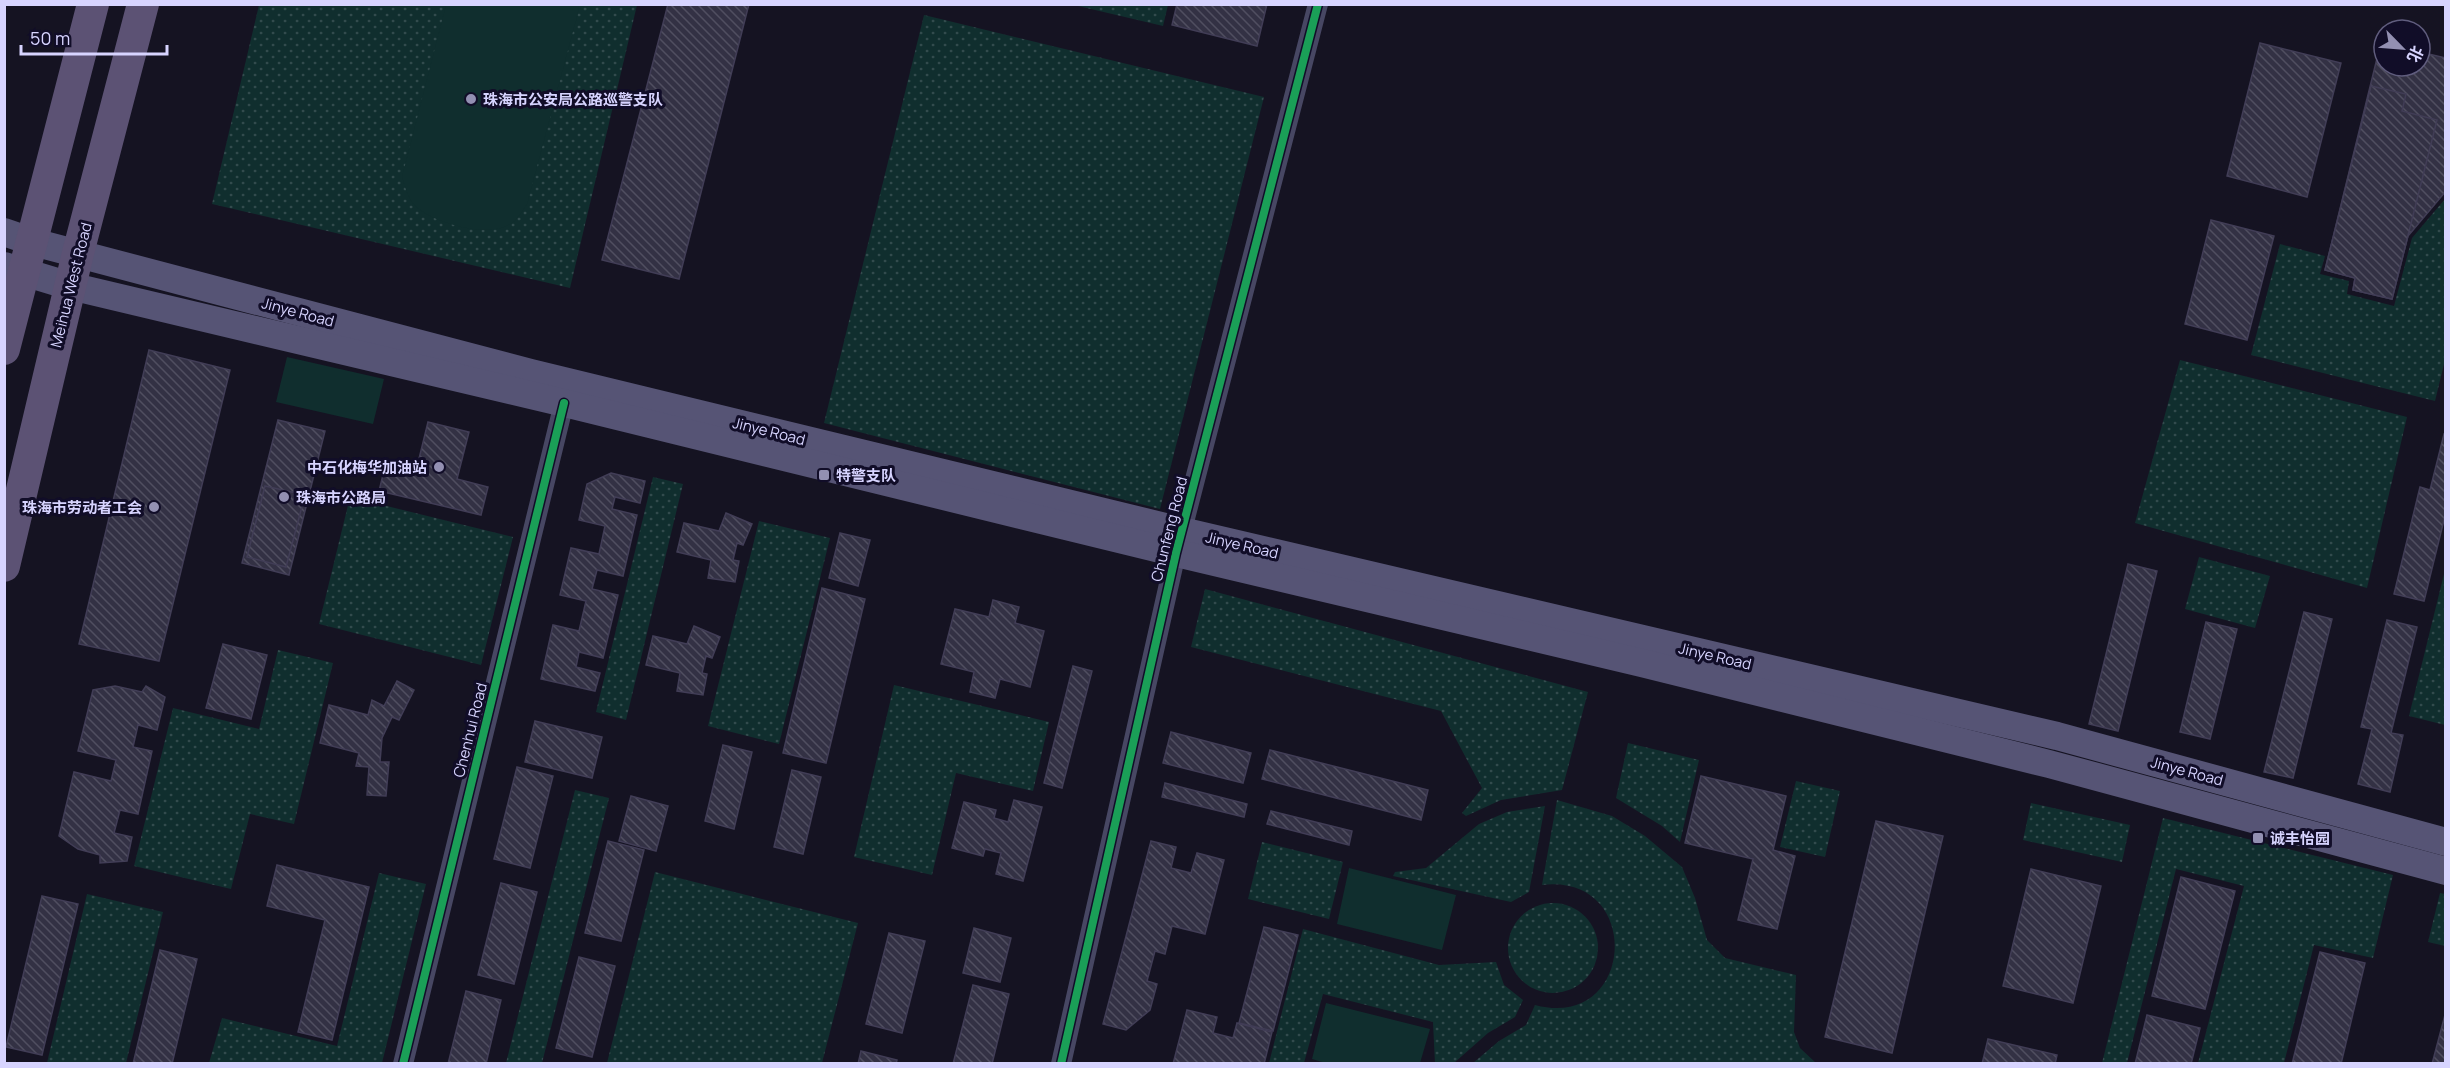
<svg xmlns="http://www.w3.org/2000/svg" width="2450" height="1068" font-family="Manrope,'Noto Sans SC',sans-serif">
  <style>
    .green { fill: url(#green-dots) }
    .pitch { fill: #102e2e }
    .building { fill: url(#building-back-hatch); stroke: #413d56; stroke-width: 1.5 }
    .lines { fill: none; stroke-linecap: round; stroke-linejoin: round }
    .minor { stroke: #474763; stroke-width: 20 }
    .secondary { stroke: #565475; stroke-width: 28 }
    .primary { stroke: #5c5274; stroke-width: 32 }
    .cycleway-casing { stroke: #110d28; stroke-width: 11 }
    .cycleway { stroke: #1a9f57; stroke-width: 8 }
    .poi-dot { fill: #9390b2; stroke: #110d28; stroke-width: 2 }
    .labels { text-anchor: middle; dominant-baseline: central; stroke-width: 6; stroke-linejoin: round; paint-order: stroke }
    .poi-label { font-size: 15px; font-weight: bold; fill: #d7d4ff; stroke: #110d28; text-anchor: start }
    .street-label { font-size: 15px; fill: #d7d4ff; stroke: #110d28 }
  </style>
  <defs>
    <pattern id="green-dots" width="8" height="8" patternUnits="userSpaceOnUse" patternTransform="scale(1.5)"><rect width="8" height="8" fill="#102e2e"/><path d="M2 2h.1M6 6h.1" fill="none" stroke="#324b4d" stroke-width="1.8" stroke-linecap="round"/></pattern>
    <pattern id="building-back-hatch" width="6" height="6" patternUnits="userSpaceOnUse" patternTransform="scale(1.5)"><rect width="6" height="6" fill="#333144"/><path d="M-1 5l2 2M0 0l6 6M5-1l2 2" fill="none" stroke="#504e60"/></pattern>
  </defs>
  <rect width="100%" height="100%" fill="#151322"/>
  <g class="green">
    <path d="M259 5H637L570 288 212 204Z"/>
    <path d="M1074 5H1168L1163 26Z"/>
    <path d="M924 15 1264 97 1160 509 824 423Z"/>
    <path d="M2445 199V360L2435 401 2251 355 2280 244 2325 256 2320 274 2349 281 2347 294 2394 306 2412 238Z"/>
    <path d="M2180 360 2407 417 2367 588 2135 523Z"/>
    <path d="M653 477 683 484 626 720 596 712Z"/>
    <path d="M350 497 513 537 481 665 319 624Z"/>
    <path d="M759 521 830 538 779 744 708 726Z"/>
    <path d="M2199 557 2270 576 2255 628 2185 609Z"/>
    <path d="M2445 570V725L2409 716Z"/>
    <path d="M1205 589 1588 692 1562 790 1501 800 1466 816 1462 813 1482 788 1441 711 1191 647Z"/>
    <path d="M278 650 333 663 294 824 250 814 231 889 134 866 173 708 259 729Z"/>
    <path d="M894 685 1049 722 1033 791 956 773 932 875 854 857Z"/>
    <path d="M1628 743 1699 760 1680 842 1662 826 1616 798Z"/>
    <path d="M1796 781 1840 791 1825 857 1780 847Z"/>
    <path d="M575 790 609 798 542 1063H506Z"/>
    <path d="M1557 800 1612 816 1645 836 1682 867 1695 898 1707 940 1725 958 1796 975 1794 1032 1800 1048 1816 1063H1473L1499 1041 1526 1025 1535 1005C1635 1032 1645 873 1542 885Z"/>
    <path d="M2031 803 2130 825 2122 862 2023 840Z"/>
    <path d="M1545 806 1529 892 1511 902 1393 876 1395 872 1426 868 1479 824 1507 812Z"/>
    <path d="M2163 818 2393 875 2373 958 2314 945 2284 1063H2198L2244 886 2176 869 2127 1063H2102Z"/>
    <path d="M1262 842 1343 862 1329 919 1248 899Z"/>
    <path d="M655 872 858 923 822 1063H607Z"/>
    <path d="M379 873 426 884 382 1063H209L222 1018 337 1046Z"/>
    <path d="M2440 893 2445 894V946L2428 942Z"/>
    <path d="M87 894 163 912 126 1063H47Z"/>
    <circle cx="1553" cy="948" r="45"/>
    <path d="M1303 929 1439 965 1496 962 1504 985 1523 1000 1515 1017 1488 1033 1454 1063 1435 1064 1433 1022 1323 994 1304 1063H1269Z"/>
  </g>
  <g class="pitch">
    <path d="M446 5 578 4 579 9 527 204C523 210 518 218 512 223 491 239 438 224 419 209 408 201 406 189 402 177Z"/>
    <path d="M287 357 384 379 373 424 276 402Z"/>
    <path d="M1349 868 1456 895 1442 950 1337 924Z"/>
    <path d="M1326 1003 1430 1029 1420 1063 1329 1064 1312 1059Z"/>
  </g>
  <g class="building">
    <path d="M668 4H749L679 279 602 260Z"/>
    <path d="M1177 4H1267L1257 46 1172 25Z"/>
    <path d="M2381 42 2384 43V66H2420V52L2446 58V191L2408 236 2392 299 2353 290 2355 278 2325 270Z"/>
    <path d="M2260 43 2341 63 2307 197 2227 176Z"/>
    <path d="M2371 86 2406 94 2402 111 2437 120 2392 299 2353 290 2355 278 2325 270Z"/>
    <path d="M2211 220 2274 236 2247 340 2185 324Z"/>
    <path d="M149 350 230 370 159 661 79 644Z"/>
    <path d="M278 420 325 431 289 575 242 563Z"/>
    <path d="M428 422 469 432 457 479 488 487 481 515 379 491 386 463 416 471Z"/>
    <path d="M2444 434 2446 435V512L2424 601 2394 594 2420 487 2430 490Z"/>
    <path d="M611 473 645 481 640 503 615 497 612 509 637 515 623 576 597 570 592 589 618 595 603 658 579 652 576 667 600 673 595 691 541 679 553 625 579 631 586 601 560 595 571 548 599 554 605 526 579 520 587 484Z"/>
    <path d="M265 486 305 495 286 567 247 557Z"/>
    <path d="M726 513 752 524 743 545 737 543 733 560 739 561 735 582 708 578 711 560 677 552 684 523 719 531Z"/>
    <path d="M840 533 870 540 858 586 829 578Z"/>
    <path d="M2128 564 2157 571 2118 731 2089 724Z"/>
    <path d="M822 588 865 599 826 763 783 753Z"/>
    <path d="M993 600 1019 607 1015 623 1044 631 1030 687 1000 679 995 698 970 692 974 672 941 664 955 609 989 617Z"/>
    <path d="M2304 612 2332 619 2293 778 2264 772Z"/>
    <path d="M2387 620 2417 627 2391 733 2403 735 2390 792 2358 784 2372 729 2361 727Z"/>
    <path d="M2206 622 2237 629 2210 739 2180 732Z"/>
    <path d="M694 626 720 637 712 658 706 656 702 673 707 674 703 695 677 691 680 673 646 665 653 636 687 644Z"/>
    <path d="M223 644 267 655 251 719 206 708Z"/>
    <path d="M1073 666 1092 671 1062 788 1044 783Z"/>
    <path d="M397 681 414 690 399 720 392 717 382 738 380 762H389L386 796 367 795 369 767 356 766 359 753 320 743 329 705 368 715 372 700 384 706Z"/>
    <path d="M115 686 142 692 146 686 165 697 157 730 138 725 133 747 152 751 138 814 120 810 114 833 132 837 127 861 100 863V855L78 849 59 836 74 772 111 781 116 760 78 751 93 690Z"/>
    <path d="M535 721 602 737 592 778 525 762Z"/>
    <path d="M1171 732 1251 753 1243 783 1163 763Z"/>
    <path d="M723 745 752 752 734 829 705 821Z"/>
    <path d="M1270 750 1428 790 1421 820 1262 779Z"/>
    <path d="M517 767 553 776 530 868 494 859Z"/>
    <path d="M792 770 821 777 803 854 774 847Z"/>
    <path d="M1701 776 1786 796 1773 850 1795 856 1777 929 1738 920 1753 859 1685 843Z"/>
    <path d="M1165 783 1247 804 1244 817 1162 797Z"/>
    <path d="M631 796 668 806 656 851 619 841Z"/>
    <path d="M1014 800 1042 807 1023 881 996 874 1001 853 985 849 983 856 952 848 964 802 996 810 994 818 1008 822Z"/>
    <path d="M1271 811 1352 831 1349 845 1267 824Z"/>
    <path d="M1876 821 1943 836 1892 1053 1825 1037Z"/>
    <path d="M608 841 644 850 621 941 585 933Z"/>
    <path d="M1151 841 1176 847 1171 868 1191 873 1197 853 1224 860 1205 934 1172 926 1165 954 1155 951 1147 981 1157 984 1150 1010 1126 1030 1103 1024Z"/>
    <path d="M277 865 369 887 332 1040 298 1032 325 920 267 906Z"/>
    <path d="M2031 869 2101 886 2073 1003 2003 986Z"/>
    <path d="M2181 877 2235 891 2205 1009 2152 996Z"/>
    <path d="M501 883 537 892 514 984 478 975Z"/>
    <path d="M42 896 78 904 42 1055 6 1047Z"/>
    <path d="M1264 927 1298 935 1273 1031 1239 1023Z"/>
    <path d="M974 928 1011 938 1000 982 963 973Z"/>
    <path d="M889 933 925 941 902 1033 866 1024Z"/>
    <path d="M160 950 197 959 172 1064H133Z"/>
    <path d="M2320 952 2365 963 2341 1064H2292Z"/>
    <path d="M579 957 615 966 592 1057 556 1048Z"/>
    <path d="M973 985 1009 994 992 1064H953Z"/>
    <path d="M466 991 501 1000 486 1064H448Z"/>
    <path d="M1187 1010 1217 1017 1213 1033 1233 1038 1237 1023 1272 1032 1264 1064H1173Z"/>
    <path d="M2446 1011V1064H2432Z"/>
    <path d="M2147 1015 2200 1028 2191 1064H2135Z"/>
    <path d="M1988 1039 2057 1055 2055 1064H1982Z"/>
    <path d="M861 1051 897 1060 896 1064H858Z"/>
  </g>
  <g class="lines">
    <g class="minor">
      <path d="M403 1064 564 403"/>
      <path d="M1061 1064 1176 553 1318 4"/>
    </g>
    <g class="secondary">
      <path d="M4 232 33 242 531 373 1182 531 2057 736 2446 842"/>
      <path d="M4 266 70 286 564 403 1176 553 1642 663 2049 764 2446 871"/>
    </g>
    <g class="primary">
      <path d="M4 349 93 4"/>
      <path d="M4 566 78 253 143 4"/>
    </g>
    <g class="cycleway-casing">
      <g id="cycleway">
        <path d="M403 1064 564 403"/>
        <path d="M1061 1064 1176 553 1318 4"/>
      </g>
    </g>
    <use href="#cycleway" class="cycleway"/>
  </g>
  <g class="poi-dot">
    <circle cx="471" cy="99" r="6"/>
    <circle cx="439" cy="467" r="6"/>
    <rect x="818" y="469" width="12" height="12" rx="3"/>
    <circle cx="284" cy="497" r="6"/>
    <circle cx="154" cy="507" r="6"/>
    <rect x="2252" y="832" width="12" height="12" rx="3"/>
  </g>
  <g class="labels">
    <g class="poi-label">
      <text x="483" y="99">珠海市公安局公路巡警支队</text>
      <text x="427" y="467" text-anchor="end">中石化梅华加油站</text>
      <text x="836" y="475">特警支队</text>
      <text x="296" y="497">珠海市公路局</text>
      <text x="142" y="507" text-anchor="end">珠海市劳动者工会</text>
      <text x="2270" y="838">诚丰怡园</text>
    </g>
    <g class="street-label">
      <text transform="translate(71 285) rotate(-76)">Meihua West Road</text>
      <text transform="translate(298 312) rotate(15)">Jinye Road</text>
      <text transform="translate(769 431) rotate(14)">Jinye Road</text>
      <text transform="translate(1169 529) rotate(-76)">Chunfeng Road</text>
      <text transform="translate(1242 545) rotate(13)">Jinye Road</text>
      <text transform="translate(1715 656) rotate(13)">Jinye Road</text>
      <text transform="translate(470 730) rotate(-76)">Chenhui Road</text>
      <text transform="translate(2187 771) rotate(15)">Jinye Road</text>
    </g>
  </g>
  <rect width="2450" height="1068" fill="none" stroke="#d7d4ff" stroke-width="12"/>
  <g transform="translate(2402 48) rotate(115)"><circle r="28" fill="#110d28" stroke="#605d7e" stroke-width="1.5"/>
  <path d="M0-4.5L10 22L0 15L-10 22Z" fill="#9390b2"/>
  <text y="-9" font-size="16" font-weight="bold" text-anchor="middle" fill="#d7d4ff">北</text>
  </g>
  <path d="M21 45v9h146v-9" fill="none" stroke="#d7d4ff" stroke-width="3"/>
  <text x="30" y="45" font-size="18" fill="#d7d4ff" stroke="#110d28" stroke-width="4.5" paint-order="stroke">50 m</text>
</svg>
